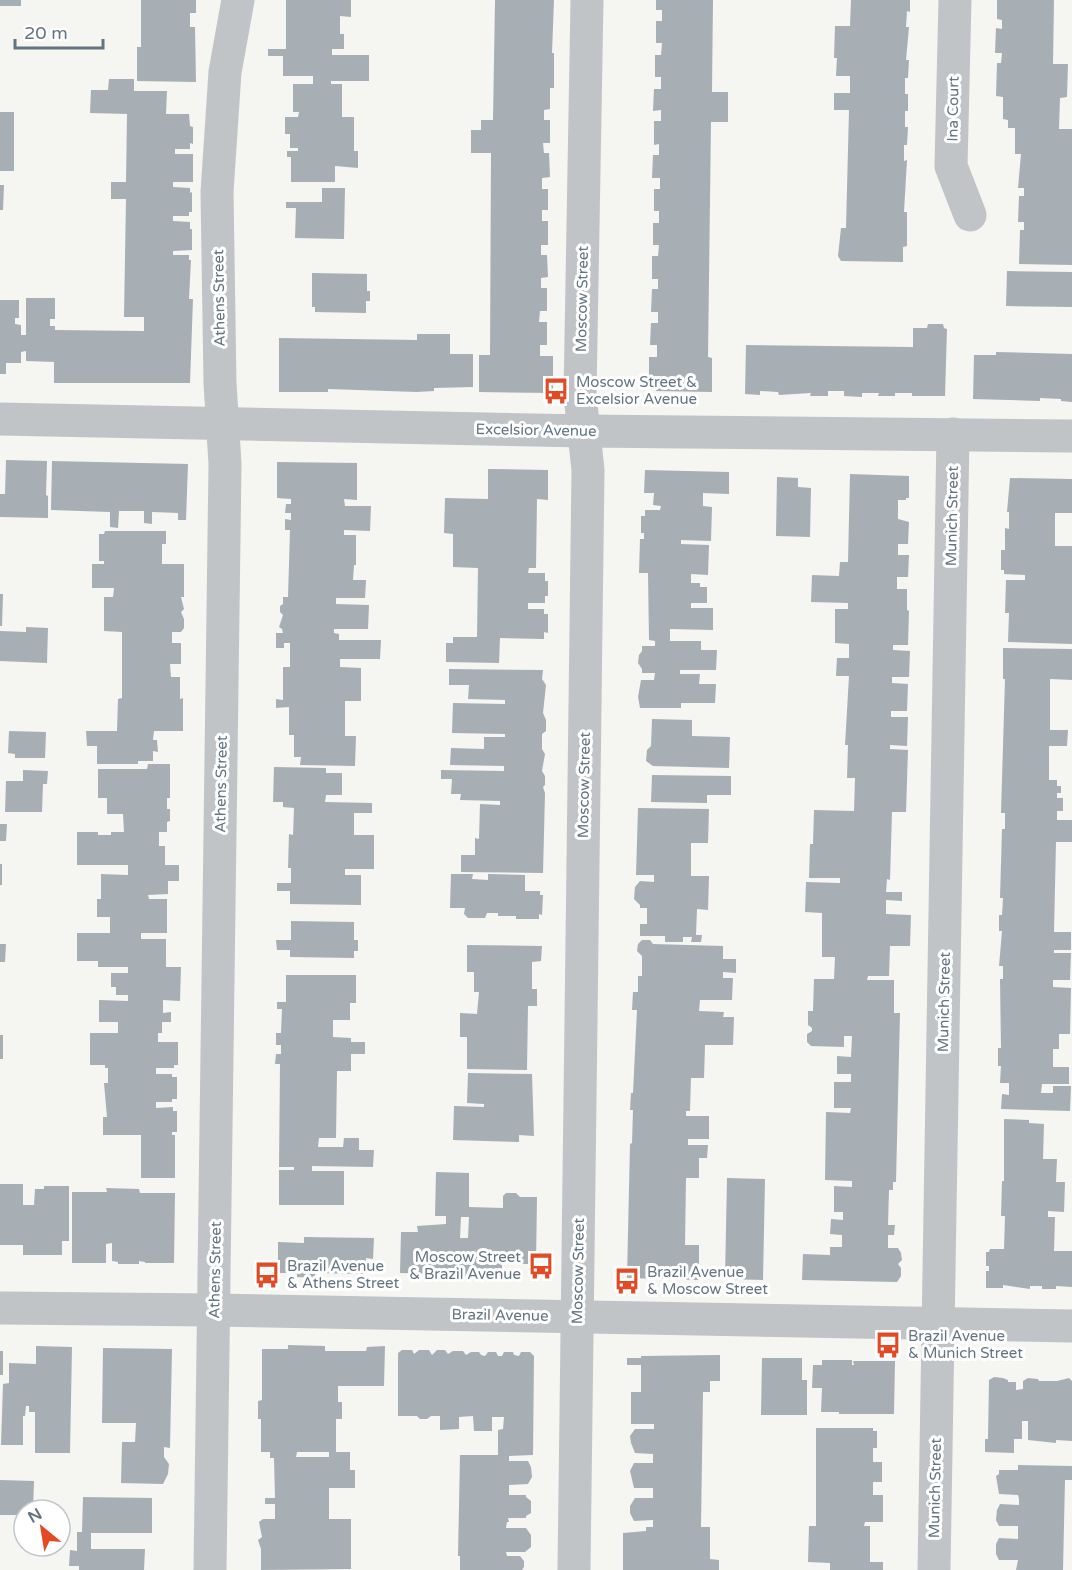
<svg xmlns="http://www.w3.org/2000/svg" width="1072" height="1570" font-family="'Varela Round',sans-serif">
  <style>
    .building { fill: #a7afb4; fill-rule: evenodd }
    .lines { fill: none; stroke-linecap: round; stroke-linejoin: round }
    .minor { stroke: #c0c4c7; stroke-width: 33 }
    .labels { text-anchor: middle; dominant-baseline: central; stroke-width: 6; stroke-linejoin: round; paint-order: stroke }
    .street-label { font-size: 15px; fill: #647582; stroke: #fff }
    .poi-label { font-size: 15px; fill: #647582; stroke: #fff; text-anchor: start }
  </style>
  <rect width="100%" height="100%" fill="#f5f5f1"/>
  <g class="building">
    <rect x="0" y="0" width="21" height="6"/>
    <path d="M141 0H196V13H190V27H195L196 82 137 81V47H141Z"/>
    <path d="M286 0H351V17L340 16V34H344V49H332V55H369V81H331V84H342V117H354V151H358V168L335 166V182H291V157H287V151H298V148H290V134H285V117H298L299 112H293V84H313V76H283V56H268V49H286Z"/>
    <path d="M495 0H554L552 53H554V88H550V109L544 110V120H550V143H543L544 153H549L550 177 542 178V189H548V210H542V221H548V245H541V255H547L548 277 541 278V288H547V311H540L539 322H547V345H540V356H553V393L479 392V355H490L491 153H471V130H481V120H493Z"/>
    <path d="M656 0H713L712 92H728V122H711L708 357 712 358V392L656 391V380H649V357H657V345H650L651 323H658V312H651L652 289H658V279H652V256H658L659 245H653V223H659V211H654V189H660V178H652L653 155H659V144L654 145V121H661V110L653 111 654 89H661V77H655V55H661L662 43H656V21H662V10H656Z"/>
    <path d="M851 0H910V12L907 11 906 27H909L906 60H909L908 78H905V94H908V111H905V127H908L907 145H904V161L907 160 904 212H907V246L903 247V262L841 261 838 256 841 228H846L849 110H834V93H850V76H836L837 58H834L835 26H850Z"/>
    <path d="M997 0H1054L1053 64H1068L1067 97 1060 98 1059 129H1072V265L1019 264 1020 230H1024V222H1018L1019 196H1024V188H1018L1021 154H1015V128H1008V120L1003 119V97L996 96 997 63H1001L1002 53H995L996 28 1002 29V20L997 19Z"/>
    <path d="M109 79H134V91H167L166 114H189L190 126 193 127V144L190 143V149H175V154H193V182H173V187L190 188V193L192 192V212H189V216H173V221L190 222V229H192V250L173 251V255H189V260H191L189 299H193L190 383H54V362L26 361V351L21 352V363H6V374H0V300H19V318H15V324L21 325V335H26V298H55V319H50V326H55V330L144 331V317H124L126 199H111V182H126L127 114 90 113 91 90H108Z"/>
    <rect x="0" y="112" width="14" height="59"/>
    <path d="M0 185H4L3 210H0Z"/>
    <path d="M322 188H345L344 239 295 238 296 208H286V202H322Z"/>
    <path d="M1007 271 1072 272V307L1006 306Z"/>
    <path d="M312 273 367 274V291H370V301H366V313L315 312V307H312Z"/>
    <path d="M928 324H943L944 328 947 329 945 396H912V393H895V396H878L879 393H862V397L844 396V391H828V396H810L811 393 779 395 778 392 760 391V395L745 394 746 345 913 347V328H927Z"/>
    <path d="M417 334H450V354H473V387L434 388V391L417 392 328 389V392H279V338L417 340Z"/>
    <path d="M996 352 1072 354V402L1061 401V399L1040 398V401L973 399 974 355H996Z"/>
    <path d="M6 460 47 461 46 495 48 496V518L0 517V494H5Z"/>
    <path d="M52 461 188 464 186 520H178V513L152 512V524L144 523V511H119L118 528 110 527V512L51 510Z"/>
    <path d="M277 462 357 463V500L344 499 345 506H371L370 531 344 530V535H356V565H354L353 580H366L365 598H336V604L369 605 368 629H334V633L339 634V640H381L380 659H340V667L361 668V701H345V736H356L355 766 300 765 301 757H294V735H289V707L276 708V699L283 700V667H290V643H284V648H276V633H283L282 629 279 627 283 615 280 612V606L283 604V597H288L290 530H285V519L291 520V513H285L286 504H291V499L277 498Z"/>
    <path d="M488 469 548 470V500L537 499 536 568H529L528 573H545V581H548V596H545V603H528V609H544V614H548V633L544 632V639L500 638 499 663 446 662V643H453V637H477L478 568 453 567V534L444 533 445 498 488 499Z"/>
    <path d="M645 470 729 472V494L703 493V506L712 507 711 541 681 540V544L709 545 708 575 691 574V583H700V587H707V603H691V608H713V630L670 629V641H701V650H717L716 670H680V674H700L699 684H716L715 703H681V708H640L638 697 641 680H654L655 673H642V669L638 663 639 655 642 651V646H655V641L649 640 648 573H639L640 539H644V533H641V516H645V510H660L661 506 653 505 654 493H644Z"/>
    <path d="M850 474 909 476V498H906V500H898V519L909 522 908 544H898V555H909L908 577H897V589H907V610L909 611 908 645H893V650L910 651 909 677H892V683L908 684 907 711H891V717H908L907 746 890 745V749L908 750 906 812H892L890 880 887 879 886 892H902V901L886 900V914L911 915 910 946H890L889 976H868L867 980H894V1013H900L896 1182H893V1190H889L888 1225H895L894 1235H888V1248H898L901 1253 902 1260 898 1264 901 1268V1276L897 1282 802 1280 803 1254 830 1255V1247H842V1235L830 1234 831 1219 843 1220V1212H834V1186L852 1187V1181L825 1180 826 1112 850 1113 851 1108H834V1082H851V1074H837V1056L851 1057 852 1036H844V1047L811 1046 807 1042V1034L812 1031V1028L808 1025V1011H813L814 979H834L835 957H822V913L805 912 806 882 840 883V878H809L810 844H813L814 810 854 811 855 778H847L848 745H845L849 676H836L837 658H849V644L835 643V609H848V603L811 602 812 575 839 576 840 562H848Z"/>
    <path d="M777 477 798 478V487L811 488 810 537 776 536Z"/>
    <path d="M1010 478 1072 479V513H1055V546H1072V644L1008 642 1009 613H1005L1006 580H1025V575L1004 574V570H1001V550H1005V528L1009 529V512H1007Z"/>
    <path d="M105 531H166V544H162V564H184V597H181L184 609 181 612 184 619V628L181 632H172V643H181V664H170L171 677H180V699L183 698V731H154L153 740H157L158 752 153 751V761H138V764H97V746H87L86 731H117L118 699 122 698V632L104 631V597H113L114 588H92V564H104V561H99V534H104Z"/>
    <path d="M0 594H3L2 626H0Z"/>
    <path d="M26 627 48 628 47 663 0 661V631L26 632Z"/>
    <path d="M1003 648 1072 649V680L1050 679V730H1068L1067 746H1049V780H1057V786H1061V793H1057V798H1063V811H1057V820H1072V842H1056L1054 932H1071V950H1054V953H1071L1070 980H1053V987L1071 988 1070 1034H1059V1049H1053V1067H1069V1084H1042L1041 1093H1053V1086H1071L1070 1111 1001 1109 1002 1094 1009 1095V1083H1000L1001 1066H998V1048H1001L1000 979H1003V966H999L1002 931H999V915H1002L1003 898H1000L1002 829H1005V813H1001L1005 679H1003Z"/>
    <path d="M449 669 543 670 542 679 546 685 543 713 546 720V731L542 734V749L545 754 542 771 545 776V785L543 787 545 793 543 873 461 872V855H475V838L479 839 480 804 500 805V801L460 800 461 794H451L452 779H441V770L504 771V766L450 765 451 748 484 749V737H505V734L452 733 453 703 505 704V700L468 699 469 685H449Z"/>
    <path d="M652 719 692 720V736L730 737 729 768 653 766 646 761 647 750 651 746Z"/>
    <path d="M9 731 46 732 45 758H15V754L8 753Z"/>
    <path d="M148 764H170V798H167V809H170V821L167 822V832H159V846H165V865H179V881H168V894L148 895 149 899H167V933H141V939H166V967H181L180 1001 163 1000V1013L171 1012V1022H162V1033H158V1042H178V1065H174V1068H156V1074H172V1077H177V1099H172V1102H156V1108L173 1107V1111H177V1132H172V1135H175V1178H141V1135H103V1117H107L104 1083H108V1068H105V1065H90V1033H118V1022H99V1000L128 1001V995H116V987H111V973H128V967H98V961H77V933H110V917H97V899H101V874L128 875V865H77V832H98V835H111V832H124L123 814H107V798H98V769H147Z"/>
    <path d="M274 767 326 768V773H342V795H326L325 802 372 803V813H354V835H374V869H345V875H361V905L290 904V891H277V883H291V868H288L289 834 293 835 294 808 283 807V802H273Z"/>
    <path d="M23 770 48 771 47 784H43L42 812H5L6 781H23Z"/>
    <path d="M652 775 731 776V795H707V803L651 802Z"/>
    <path d="M638 808 709 809 708 843H691V876H709L708 910 697 909 696 935H702L701 942H691L692 937H683V942H665V936H640V924H647V908H640V905L634 899 635 887 640 881 654 882V875H636Z"/>
    <path d="M0 824H7L6 841H0Z"/>
    <rect x="0" y="864" width="2" height="21"/>
    <path d="M451 874H473L472 879 488 880V874L525 875V891H540V895H543L542 915 539 914V919H516V916H498V913H487L485 918H468L464 914 465 908H450Z"/>
    <path d="M291 921 354 922V940H358V951H354V958L290 957V950H277L276 940H291Z"/>
    <path d="M642 940H650L653 944 723 946V959H736V973L723 972V978H733L732 1000H700L699 1011 724 1012 723 1017H734L733 1045H705L704 1078H691L690 1111H686V1116H709V1139H688V1145H708L707 1158H699V1178H686L685 1245H699V1280L627 1278 630 1144 632 1143 633 1110H630L631 1093H633L637 1010H632L633 992H638V976H642V956L637 951 638 944Z"/>
    <path d="M0 944H6L5 962H0Z"/>
    <path d="M467 945 542 946 541 961 532 962V989H537V1006H528L527 1070 467 1069V1037H460V1013L477 1014 479 992H474V972H467Z"/>
    <path d="M286 975H356V1003H350V1020H333V1037L351 1038V1042H365V1054H351V1071H337L336 1138H319L318 1147H343L344 1138H359V1150H374L373 1167 312 1166V1171H344V1205H279V1170H294V1167H279L280 1064H275L276 1054H281V1045H276V1033H281L282 1009H277V1002H286Z"/>
    <rect x="0" y="1035" width="3" height="24"/>
    <path d="M468 1073 532 1074 534 1136 519 1135V1142L453 1140 454 1106 484 1107V1104L467 1103Z"/>
    <path d="M1004 1119 1029 1120V1123L1044 1124 1043 1159H1057L1056 1182H1065L1064 1212 1048 1211V1217H1055L1054 1251H1072V1287L1056 1286V1289H1042V1286H1030V1289L1003 1285V1288H986V1271H989V1266H986V1252H989L990 1249H1004L1005 1216H1001L1002 1181H1004Z"/>
    <path d="M436 1172 469 1173V1207L503 1208V1196L506 1193H516L520 1197H537L536 1264H502V1276L497 1279H489L486 1275H482L479 1278H471L467 1274V1277H434V1274L400 1273 401 1232H418L417 1226 446 1224V1216H435ZM461 1217H469L468 1238H460Z"/>
    <path d="M727 1178 765 1179 763 1280 725 1279Z"/>
    <path d="M0 1184H23V1205H34L35 1189H44V1186H69V1241H62V1255H23V1245H0Z"/>
    <path d="M106 1188 139 1189 140 1193H175L174 1263H145V1262L139 1261V1264H118V1262L112 1261V1243L106 1244V1263H72V1192H107Z"/>
    <path d="M304 1237 374 1238 373 1259 366 1258V1274L315 1273V1278L297 1277V1273H278V1242L304 1243Z"/>
    <path d="M288 1345 325 1346V1351H366L367 1347 385 1346 384 1386H338V1402H342V1419H336V1452H350V1470H355V1488H329V1519H351V1569L261 1570V1549L258 1540 262 1537 259 1522 263 1519H275V1504H265V1498H275L274 1458H270V1452H261V1419H258V1401L262 1400V1349H288ZM297 1452H329V1457H296Z"/>
    <path d="M36 1346 72 1347 70 1453H35V1412H29V1406H26L25 1416H23V1445H1L3 1384 9 1383V1363L36 1364Z"/>
    <path d="M103 1348 172 1349 170 1448 164 1447V1457L169 1464 168 1474 163 1484 121 1483 122 1442H135L136 1423H102Z"/>
    <path d="M402 1350H412L414 1354 419 1350H429L432 1355 437 1350H445L448 1354 453 1351H463L466 1355 471 1352H479L481 1355 485 1356 488 1352H496L498 1356H502L504 1352H513L514 1355 519 1356 521 1352H530L534 1356 533 1455 509 1456V1461H528L531 1467 532 1477 528 1484 509 1485V1495H526V1497L531 1501V1513L526 1516V1518H508L509 1522H507L506 1528H526L531 1535V1547L525 1552H506L507 1556H520L524 1561V1567L522 1570H460V1556H458L460 1455H498V1430L503 1429 504 1417H492V1431H474L473 1416 459 1417V1429L440 1430V1416H431L427 1419H420L417 1416H398V1353Z"/>
    <rect x="0" y="1351" width="3" height="24"/>
    <path d="M720 1355V1381H710V1392H703L701 1527H710V1559L719 1560V1570H623V1533L646 1531V1527H653V1520L634 1521 630 1513V1506L635 1498H653V1488H634L630 1471 634 1463H653V1454L635 1453 631 1443 630 1436 635 1429H654V1424H631V1392H641V1365H627V1358H641V1356Z"/>
    <path d="M762 1358H802V1380H807V1415H761Z"/>
    <path d="M822 1360H852V1365H854L853 1361H895L894 1414H839V1412H821L822 1388H812L813 1365H822Z"/>
    <path d="M994 1377 1003 1378 1008 1380V1382H1016V1390L1023 1389V1381L1028 1378 1038 1379 1039 1381H1057L1069 1378 1072 1381V1441L1056 1440V1443L1028 1440V1421H1022V1439H1014V1453L985 1452V1439H988L989 1380Z"/>
    <path d="M816 1428H873V1431H877V1448H873V1462H882V1482H873V1495H883V1522H865L864 1526H870V1562H883V1570H830V1563L808 1562 809 1526H816Z"/>
    <path d="M1018 1465 1072 1466V1480H1065L1063 1570H1016L1018 1560H999L996 1554V1544L999 1538 1018 1539V1526H999L996 1520 997 1510 1000 1504 1019 1505V1499L1018 1495 999 1494 996 1476 999 1474V1470H1018Z"/>
    <path d="M0 1480 34 1481 33 1510H24V1515H0Z"/>
    <path d="M83 1497 152 1498V1533H91V1549H145L144 1570H79V1566H69L70 1550 77 1551V1532H82Z"/>
  </g>
  <g class="lines">
    <g class="minor">
      <path d="M955 0 951 166 970 215"/>
      <path d="M0 419 584 431 1072 436"/>
      <path d="M0 1308 215 1310 1072 1326"/>
      <path d="M210 1570 225 464 220 383 217 192 225 72 238 0"/>
      <path d="M574 1570 588 470 580 395 587 0"/>
      <path d="M934 1570 953 434"/>
    </g>
  </g>
  <defs>
    <g id="bus-bare" transform="scale(2.07)"><path d="M-5-6H5V4H4V6H2V4H-2V6H-4V4H-5ZM-3.5-4V0h7V-4ZM-3.5 1.2v1.5H-2V1.2ZM2 1.2v1.5H3.5V1.2Z" fill="#e14a24" stroke="#fff" stroke-width="2.5" paint-order="stroke"/></g>
  </defs>
  <g fill-rule="evenodd">
    <use href="#bus-bare" x="556" y="391"/>
    <use href="#bus-bare" x="541" y="1266"/>
    <use href="#bus-bare" x="267" y="1275"/>
    <use href="#bus-bare" x="627" y="1281"/>
    <use href="#bus-bare" x="888" y="1345"/>
  </g>
  <g class="labels">
    <g class="street-label">
      <text transform="translate(953 109) rotate(-89)">Ina Court</text>
      <text transform="translate(219 298) rotate(-91)">Athens Street</text>
      <text transform="translate(582 299) rotate(-89)">Moscow Street</text>
      <text transform="translate(536 430) rotate(1)">Excelsior Avenue</text>
      <text transform="translate(952 516) rotate(-89)">Munich Street</text>
      <text transform="translate(221 784) rotate(-89)">Athens Street</text>
      <text transform="translate(584 785) rotate(-89)">Moscow Street</text>
      <text transform="translate(944 1002) rotate(-89)">Munich Street</text>
      <text transform="translate(215 1270) rotate(-89)">Athens Street</text>
      <text transform="translate(578 1271) rotate(-89)">Moscow Street</text>
      <text transform="translate(500 1315) rotate(1)">Brazil Avenue</text>
      <text transform="translate(935 1488) rotate(-89)">Munich Street</text>
    </g>
    <g class="poi-label">
      <text x="576" y="382">Moscow Street &amp;<tspan x="576" dy="17">Excelsior Avenue</tspan></text>
      <text x="521" y="1257" text-anchor="end">Moscow Street<tspan x="521" dy="17">&amp; Brazil Avenue</tspan></text>
      <text x="287" y="1266">Brazil Avenue<tspan x="287" dy="17">&amp; Athens Street</tspan></text>
      <text x="647" y="1272">Brazil Avenue<tspan x="647" dy="17">&amp; Moscow Street</tspan></text>
      <text x="908" y="1336">Brazil Avenue<tspan x="908" dy="17">&amp; Munich Street</tspan></text>
    </g>
  </g>
  <g transform="translate(42 1528) rotate(330)"><circle r="28" fill="#ffffff" stroke="#c1c8cd" stroke-width="1.5"/>
  <path d="M0-4.5L10 22L0 15L-10 22Z" fill="#e14a24"/>
  <text y="-9" font-size="16" font-weight="bold" text-anchor="middle" fill="#647582">N</text>
  </g>
  <path d="M15 39v9h88v-9" fill="none" stroke="#647582" stroke-width="3"/>
  <text x="24" y="39" font-size="18" fill="#647582" stroke="#ffffff" stroke-width="4.5" paint-order="stroke">20 m</text>
</svg>
